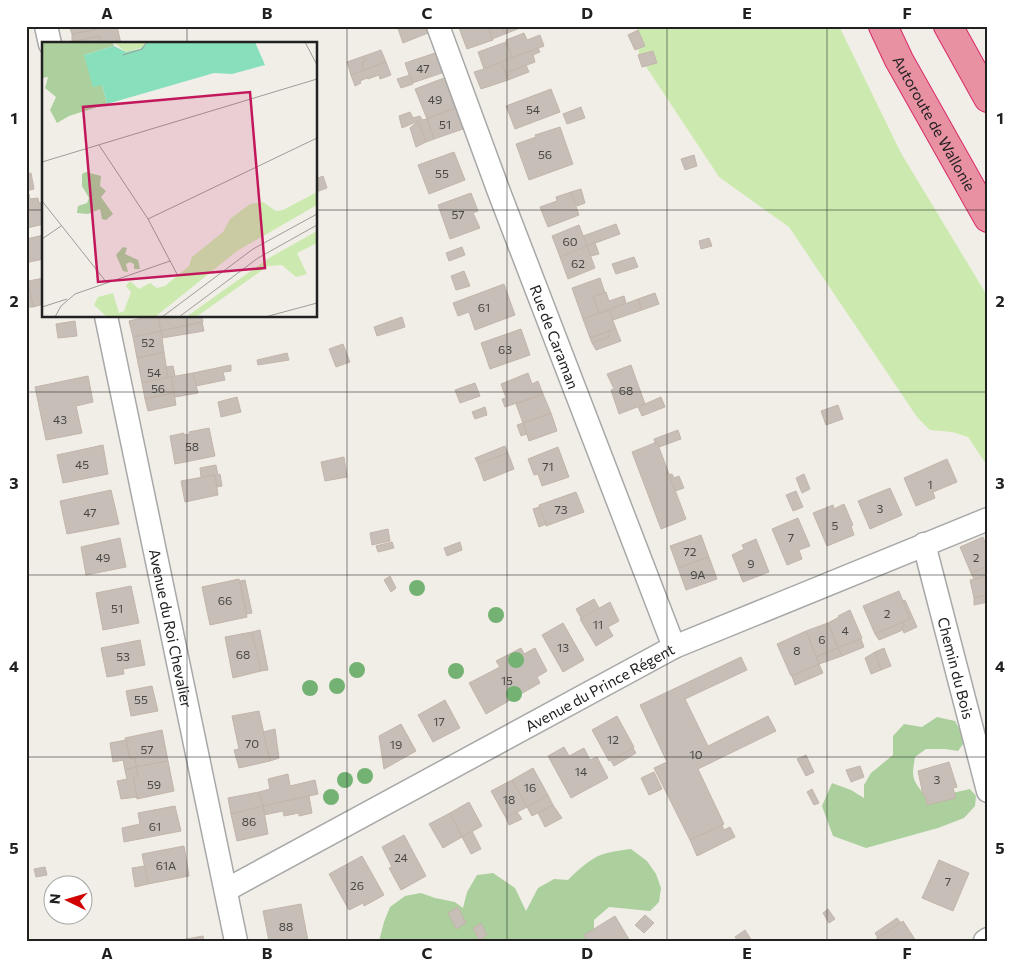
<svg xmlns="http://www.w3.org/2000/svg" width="1014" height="967" font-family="Commissioner,sans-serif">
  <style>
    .grass { fill: #cceaaf }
    .forest { fill: #acd09d }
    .building { fill: #c6beb7; stroke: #c3b5aa }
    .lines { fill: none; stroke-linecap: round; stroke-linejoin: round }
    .minor-casing { stroke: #a8a8a8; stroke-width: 25 }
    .motorway-casing { stroke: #da2a68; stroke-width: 30 }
    .minor { stroke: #fff; stroke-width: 22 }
    .motorway { stroke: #e791a2; stroke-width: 28 }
    .tree { fill: #74b274 }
    .grid { fill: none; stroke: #212121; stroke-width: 1; stroke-opacity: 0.55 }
    .labels { text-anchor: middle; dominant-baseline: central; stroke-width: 4; stroke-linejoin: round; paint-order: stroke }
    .number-label { font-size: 12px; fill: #4a4846 }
    .street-label { font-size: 15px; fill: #212121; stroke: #fff }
    .inset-road { fill: none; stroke: #9e9c98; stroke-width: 1 }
    .view { fill: #c2185b; fill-opacity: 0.15; stroke: #c2185b; stroke-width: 2.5 }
    .inset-edge { fill: none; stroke: #212121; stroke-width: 2.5 }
    .neatline { fill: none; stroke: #212121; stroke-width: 2 }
    .grid-label { font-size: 16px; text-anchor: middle; font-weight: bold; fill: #212121 }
  </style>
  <rect width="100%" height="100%" fill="#f1eee8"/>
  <path class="grass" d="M638 26H839L901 153 988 297V467L968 437 952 432 930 430 917 417 789 227 719 177 639 56Z"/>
  <g class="forest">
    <path d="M937 717 955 721 961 732 963 744 958 751 945 749H926L915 757C912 776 911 779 924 794L939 796 970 789 976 796 975 806 964 818 938 828 866 848 833 836 822 806 832 783 851 790 864 798V785L871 773 893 755V736L904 724 922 727Z"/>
    <path d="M631 849 647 861 656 874 661 888 659 902 650 911 609 907 594 920V941H379L384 922 390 907 405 896 421 893 435 898 455 902 463 908 467 892 477 875 493 873 515 888 526 911 538 888 554 879 568 880C579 869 591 857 607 853 614 851 623 850 631 849Z"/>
  </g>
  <g class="building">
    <path d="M69 26H98V30L72 34Z"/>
    <path d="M113 26H117L121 44H101L100 36 72 42V34Z"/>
    <path d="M397 26H426L428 33 403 43Z"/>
    <path d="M464 26H479V28L488 26 493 40 467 49 459 28Z"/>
    <path d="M488 26H505L506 28 503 29 505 34 492 39Z"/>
    <path d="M505 26H520V28L505 34 503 29 506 28Z"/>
    <path d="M638 30 645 46 635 50 628 35Z"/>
    <path d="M524 33 527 40 540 35 544 46 512 58 506 40Z"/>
    <path d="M100 36 101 44H72V42Z"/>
    <path d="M506 42 512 58 484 69 478 52Z"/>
    <path d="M538 48 540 52 533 55 535 62 506 73 501 62Z"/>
    <path d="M381 50 386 62 364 70 362 63 365 61 364 56Z"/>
    <path d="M653 51 657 63 642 67 638 55Z"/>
    <path d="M435 53 442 73 412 83 405 63Z"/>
    <path d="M364 56 365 61 362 63 364 70 351 75 347 62Z"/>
    <path d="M386 62 391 75 380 79 379 75 368 79 367 78 360 81 361 83 355 86 351 75Z"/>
    <path d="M501 62 508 80 481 89 474 72 484 69Z"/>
    <path d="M526 65 529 72 508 80 506 73Z"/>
    <path d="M410 75 413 84 401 88 397 79Z"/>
    <path d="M444 78 455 108 427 119 415 89Z"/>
    <path d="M551 89 560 112 515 129 506 106Z"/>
    <path d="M581 107 585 118 567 124 563 114Z"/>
    <path d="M455 108 463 129 434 139 427 119Z"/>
    <path d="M410 112 413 118 420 116 422 120 427 119 434 139 426 142 418 121 402 128 399 116Z"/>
    <path d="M418 121 426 142 416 147 410 128Z"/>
    <path d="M560 127 573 164 529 180 516 144 536 137 535 135Z"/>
    <path d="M454 152 465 180 429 194 418 165Z"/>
    <path d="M694 155 697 166 685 170 681 159Z"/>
    <path d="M31 173 34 189 26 191V174Z"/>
    <path d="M323 176 327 188 316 192V179Z"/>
    <path d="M581 189 585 203 577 206 571 192Z"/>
    <path d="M571 192 579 215 548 227 540 207 557 201 556 197Z"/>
    <path d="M471 193 478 211 473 213 480 228 450 239 438 205Z"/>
    <path d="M26 194H29L30 199 38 198 39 203 44 202V224L27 228Z"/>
    <path d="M616 224 620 234 587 246 583 236Z"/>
    <path d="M579 225 587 246 560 257 552 236Z"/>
    <path d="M44 235V259L29 262 26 247V239Z"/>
    <path d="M709 238 712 246 701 249 699 241Z"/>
    <path d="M595 243 599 254 591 256 587 246Z"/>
    <path d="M587 246 595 268 568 279 560 257Z"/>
    <path d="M462 247 465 255 449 261 446 253Z"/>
    <path d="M634 257 638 267 616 274 612 264Z"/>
    <path d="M464 271 470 286 456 290 451 276Z"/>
    <path d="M44 278V304L33 307 28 281Z"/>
    <path d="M600 278 605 293 593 297 599 313 583 319 572 288Z"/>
    <path d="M28 281 33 307H26V282Z"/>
    <path d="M504 284 515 315 475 330 469 312 458 316 453 303Z"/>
    <path d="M606 292 609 301 624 296 626 303 599 313 593 297Z"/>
    <path d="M655 293 659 304 642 310 638 299Z"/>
    <path d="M638 299 642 310 613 320 609 310Z"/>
    <path d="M609 310 616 329 590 338 583 319Z"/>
    <path d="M151 316H158L161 331 133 337 129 321Z"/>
    <path d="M158 316H202L203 322 161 331Z"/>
    <path d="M402 317 405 327 377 336 374 327Z"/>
    <path d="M75 321 77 336 58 338 56 324Z"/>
    <path d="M202 322 204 331 162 338 161 331Z"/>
    <path d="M521 329 530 355 490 369 481 343Z"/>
    <path d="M616 329 621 341 596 350 592 343 610 336 609 331Z"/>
    <path d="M161 331 164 352 137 358 133 337Z"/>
    <path d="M609 331 610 336 592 343 590 338Z"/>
    <path d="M343 344 350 362 336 367 329 349Z"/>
    <path d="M164 352 168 378 142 383 137 358Z"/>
    <path d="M287 353 289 360 258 365 257 360Z"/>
    <path d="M231 365V371L223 372 225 380 196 386 193 373Z"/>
    <path d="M631 365 645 404 619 414 611 390 614 389 607 374Z"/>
    <path d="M173 366 175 376 168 378 166 367Z"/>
    <path d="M193 373 198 393 175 397 171 377Z"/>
    <path d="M528 373 532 384 538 381 543 394 505 407 502 399 506 398 501 384Z"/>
    <path d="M88 376 93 402 76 406 82 433 46 440 35 387Z"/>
    <path d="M171 377 174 393 145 399 142 383Z"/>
    <path d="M475 383 480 396 460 403 455 390Z"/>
    <path d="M174 393 176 405 148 411 145 399Z"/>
    <path d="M543 394 551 413 523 423 516 404Z"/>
    <path d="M237 397 241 412 221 417 218 402Z"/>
    <path d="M661 397 665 407 642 416 638 407Z"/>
    <path d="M838 405 843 419 826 425 821 411Z"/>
    <path d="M485 407 487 415 475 419 472 412Z"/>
    <path d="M551 413 557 431 529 441 523 423Z"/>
    <path d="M523 423 527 434 521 436 517 425Z"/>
    <path d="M209 428 215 456 175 464 170 436 184 433V435L190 434 189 432Z"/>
    <path d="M678 430 681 439 659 447 657 442 655 443 654 439Z"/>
    <path d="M657 442 686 519 661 529 632 452Z"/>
    <path d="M103 445 108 474 63 483 57 455Z"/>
    <path d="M505 446 508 453 478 464 475 458Z"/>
    <path d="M558 447 569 477 542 486 538 474 534 475 528 459Z"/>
    <path d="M508 453 514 469 484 481 478 464Z"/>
    <path d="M344 457 347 477 325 481 321 462Z"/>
    <path d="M947 459 957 482 933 492 935 498 916 506 904 478Z"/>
    <path d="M216 465 218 475 220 474 222 486 217 487 215 475 201 477 200 468Z"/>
    <path d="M672 474 674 478 679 476 684 488 675 491 669 475Z"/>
    <path d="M804 474 810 489 802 493 796 478Z"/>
    <path d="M215 475 218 495 185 502 181 481Z"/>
    <path d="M890 488 902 515 870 529 858 501Z"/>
    <path d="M111 490 119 524 67 534 60 501Z"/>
    <path d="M796 491 803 507 793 511 786 495Z"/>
    <path d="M576 492 584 512 546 526 539 505Z"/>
    <path d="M844 504 853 525 851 526 854 535 827 546 813 513 833 505 834 509Z"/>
    <path d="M539 507 546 524 539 527 533 509Z"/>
    <path d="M798 518 810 546 799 550 802 559 787 565 772 529Z"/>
    <path d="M388 529 390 541 372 545 370 533Z"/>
    <path d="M701 535 709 557 678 568 670 546Z"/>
    <path d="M983 537 988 549V566L971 573 960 547Z"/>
    <path d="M120 538 126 567 86 575 81 547Z"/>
    <path d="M756 539 769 572 743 582 732 555 744 549 742 545Z"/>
    <path d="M392 542 394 548 378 552 376 546Z"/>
    <path d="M460 542 462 550 447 556 444 548Z"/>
    <path d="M709 557 717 579 686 590 678 568Z"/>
    <path d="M985 567 986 568H988V576L974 579 971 573Z"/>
    <path d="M390 576 396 588 391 592 384 580Z"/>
    <path d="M988 576V595L974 598 970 580Z"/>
    <path d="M239 579 247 617 210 625 202 587Z"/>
    <path d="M245 580 252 613 247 614 240 581Z"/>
    <path d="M131 586 139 623 103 630 96 593Z"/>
    <path d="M899 591 910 619 875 634 863 606Z"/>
    <path d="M988 595V602L974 605V598Z"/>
    <path d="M594 599 599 608 581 618 576 609Z"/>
    <path d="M905 600 917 627 904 633 902 627 904 625 903 622 910 619 903 601Z"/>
    <path d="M610 602 619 621 608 627 613 636 596 646 580 619Z"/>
    <path d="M850 610 862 638 838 648 828 623 839 617 838 616Z"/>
    <path d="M903 622 904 625 902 627 903 630 879 640 875 634Z"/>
    <path d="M563 623 584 660 563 672 542 635Z"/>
    <path d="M828 623 838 648 816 657 806 631Z"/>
    <path d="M260 630 268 670 261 671 252 632Z"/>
    <path d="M806 631 819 664 791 676 777 644Z"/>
    <path d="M252 632 261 671 233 678 225 637Z"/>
    <path d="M861 639 864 647 842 656 838 648Z"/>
    <path d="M140 640 145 665 123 669 124 674 107 677 101 648Z"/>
    <path d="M521 648 524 654 535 648 547 671 537 677 540 683 486 714 469 683 500 667 496 661Z"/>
    <path d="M838 648 842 656 819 664 816 657Z"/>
    <path d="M884 648 891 666 881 670 875 652Z"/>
    <path d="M875 652 881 670 871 674 865 658Z"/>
    <path d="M741 657 747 670 685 699 708 746 768 716 776 731 698 769 724 824 690 840 654 768 667 762 640 705Z"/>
    <path d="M819 664 823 673 795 685 792 676Z"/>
    <path d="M152 686 158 711 131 716 126 691Z"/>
    <path d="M445 700 460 728 433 742 418 715Z"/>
    <path d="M259 711 270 761 239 768 234 750 239 749 232 716Z"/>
    <path d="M617 716 634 747 609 761 592 730Z"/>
    <path d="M401 724 416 751 384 769 379 736Z"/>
    <path d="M275 729 279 758 270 761 263 732Z"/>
    <path d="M162 730 168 761 136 767 135 758 130 759 125 738Z"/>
    <path d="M126 740 130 759 135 758 136 767 125 770 123 760 113 762 110 743Z"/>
    <path d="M564 747 569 756 584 748 590 760 597 757 608 778 571 798 548 756Z"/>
    <path d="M633 748 636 753 614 766 611 761Z"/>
    <path d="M806 755 814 772 806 776 797 759Z"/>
    <path d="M168 761 174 791 137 799 133 777 138 776 136 767Z"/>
    <path d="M949 762 957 787 953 788 956 798 927 805 925 795H923L918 771Z"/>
    <path d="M860 766 864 777 851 782 846 770Z"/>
    <path d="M136 767 138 776 133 777 137 797 121 799 117 781 127 779 125 770Z"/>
    <path d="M533 768 548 795 527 807 512 780Z"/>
    <path d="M654 772 662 789 649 795 641 778Z"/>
    <path d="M288 774 290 786 315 780 318 794 263 806 259 792 270 789 268 779Z"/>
    <path d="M512 780 527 807 506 818 491 791Z"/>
    <path d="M812 789 819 803 814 805 807 792Z"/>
    <path d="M259 792 263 806 231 814 228 798Z"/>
    <path d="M548 795 553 805 532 816 527 807Z"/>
    <path d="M309 796 312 813 299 816V813L284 816 283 811 264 815 263 806Z"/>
    <path d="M469 802 482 826 462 837 450 813Z"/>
    <path d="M553 805 562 818 545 827 538 813Z"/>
    <path d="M175 806 181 831 124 842 122 828 140 824 138 813Z"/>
    <path d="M263 806 268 834 237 841 231 814Z"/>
    <path d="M517 812 522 819 509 825 506 818Z"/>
    <path d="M450 813 462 837 443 848 429 824Z"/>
    <path d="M722 825 724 830 730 827 735 837 697 856 690 840Z"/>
    <path d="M472 831 481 849 471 854 462 837Z"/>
    <path d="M404 835 426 876 401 890 389 868 392 867 382 847Z"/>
    <path d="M184 846 189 876 148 884 142 854Z"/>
    <path d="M362 856 384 895 364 906 363 903 349 910 329 874Z"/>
    <path d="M939 860 969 873 953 911 922 898Z"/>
    <path d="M145 866 148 884 135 887 132 868Z"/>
    <path d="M45 867 47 875 36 877 34 869Z"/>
    <path d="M301 904 308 941H269L263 911Z"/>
    <path d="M458 907 466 923 456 929 448 913Z"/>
    <path d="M828 909 835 919 829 923 823 913Z"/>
    <path d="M645 915 654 923 644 933 635 925Z"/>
    <path d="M615 916 630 941H587L584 935Z"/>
    <path d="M897 918 901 923 878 938 875 933Z"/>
    <path d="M903 921 916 941H878L876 939Z"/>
    <path d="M481 923 487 935 479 940 473 928Z"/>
    <path d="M745 930 752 941H738L735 937Z"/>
    <path d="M203 936 204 941H176Z"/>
  </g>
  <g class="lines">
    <g class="minor-casing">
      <g id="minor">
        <path d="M46 26 50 44"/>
        <path id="s1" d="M438 26 499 192 674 647"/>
        <path id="s2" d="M106 316 236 941"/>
        <path id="s3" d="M924 544 988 791"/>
        <path id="s4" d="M226 890 674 647 988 519"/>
        <path d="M985 941 988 939"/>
      </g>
    </g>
    <g class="motorway-casing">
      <g id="motorway">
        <path id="s5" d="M883 26 899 60 988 218"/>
        <path d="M948 26 988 98"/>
      </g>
    </g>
    <use href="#minor" class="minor"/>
    <use href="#motorway" class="motorway"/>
  </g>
  <g class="tree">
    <circle cx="417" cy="588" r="8"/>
    <circle cx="496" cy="615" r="8"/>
    <circle cx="516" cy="660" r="8"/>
    <circle cx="357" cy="670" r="8"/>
    <circle cx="456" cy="671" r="8"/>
    <circle cx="337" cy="686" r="8"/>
    <circle cx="310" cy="688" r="8"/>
    <circle cx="514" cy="694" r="8"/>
    <circle cx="365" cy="776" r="8"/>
    <circle cx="345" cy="780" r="8"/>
    <circle cx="331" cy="797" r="8"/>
  </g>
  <path class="grid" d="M187 26V44M347 26V941M507 26V941M667 26V941M827 26V941M26 210H44M316 210H988M187 316V941M26 392H988M26 575H988M26 757H988"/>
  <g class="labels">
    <g class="number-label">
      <text x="423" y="68">47</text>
      <text x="435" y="99">49</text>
      <text x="533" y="109">54</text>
      <text x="445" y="124">51</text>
      <text x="545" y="154">56</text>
      <text x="442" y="173">55</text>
      <text x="458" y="214">57</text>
      <text x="570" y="241">60</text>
      <text x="578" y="263">62</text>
      <text x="484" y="307">61</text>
      <text x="148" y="342">52</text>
      <text x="505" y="349">63</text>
      <text x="154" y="372">54</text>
      <text x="158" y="388">56</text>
      <text x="626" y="390">68</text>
      <text x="60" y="419">43</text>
      <text x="192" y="446">58</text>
      <text x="82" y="464">45</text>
      <text x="548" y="466">71</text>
      <text x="930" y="484">1</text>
      <text x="880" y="508">3</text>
      <text x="561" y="509">73</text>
      <text x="90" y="512">47</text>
      <text x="835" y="525">5</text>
      <text x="791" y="537">7</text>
      <text x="690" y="551">72</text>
      <text x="103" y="557">49</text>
      <text x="976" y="557">2</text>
      <text x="751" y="563">9</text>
      <text x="698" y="574">9A</text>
      <text x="225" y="600">66</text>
      <text x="117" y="608">51</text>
      <text x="887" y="613">2</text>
      <text x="598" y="624">11</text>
      <text x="845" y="630">4</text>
      <text x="822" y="639">6</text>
      <text x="563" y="647">13</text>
      <text x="797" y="650">8</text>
      <text x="243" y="654">68</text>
      <text x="123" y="656">53</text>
      <text x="507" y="680">15</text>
      <text x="141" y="699">55</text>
      <text x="439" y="721">17</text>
      <text x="613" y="739">12</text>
      <text x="252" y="743">70</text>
      <text x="396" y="744">19</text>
      <text x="147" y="749">57</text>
      <text x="696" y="754">10</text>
      <text x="581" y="771">14</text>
      <text x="937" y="779">3</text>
      <text x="154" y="784">59</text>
      <text x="530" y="787">16</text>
      <text x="509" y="799">18</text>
      <text x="249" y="821">86</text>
      <text x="155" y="826">61</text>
      <text x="401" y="857">24</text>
      <text x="166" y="865">61A</text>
      <text x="948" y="881">7</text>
      <text x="357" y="885">26</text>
      <text x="286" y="926">88</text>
    </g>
    <g class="street-label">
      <text stroke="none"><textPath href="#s5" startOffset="110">Autoroute de Wallonie</textPath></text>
      <text stroke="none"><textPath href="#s1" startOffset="332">Rue de Caraman</textPath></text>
      <text stroke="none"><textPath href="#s2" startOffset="319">Avenue du Roi Chevalier</textPath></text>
      <text stroke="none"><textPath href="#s3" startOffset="128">Chemin du Bois</textPath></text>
      <text stroke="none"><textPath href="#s4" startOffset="425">Avenue du Prince Régent</textPath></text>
    </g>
  </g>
  <g transform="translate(42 42)">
    <rect width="275" height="275" fill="#f1eee8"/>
    <path d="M71 0H105L102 5 84 10ZM275 150V163L195 209 113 275H65L52 263 56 255 71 251 77 271 82 269 89 250 84 244 88 239 97 247 108 241 115 246 123 244 147 224 150 215 181 190 188 177 208 162 221 160 234 169 241 168ZM275 189V201L255 211 265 232 254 235 240 223 226 224 154 275H144L227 216Z" fill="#cceaaf"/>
    <path d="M0 0H71L72 4 42 13 60 43 65 62 27 74 15 81 8 68 14 55 3 46 6 35 0 36ZM44 130 59 134 58 144 64 149 59 155 71 172 64 178 60 177 58 167 46 172 35 171 36 164 45 161 47 156 40 144V132ZM81 205 85 206 83 212 96 218 98 227H92V222L88 220 84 222 86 230 81 229 74 213Z" fill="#acd09d"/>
    <path d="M105 0H213L223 23 190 32 172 31 65 62 60 43 51 45 42 13 72 4 84 10 98 7Z" fill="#87dfbc"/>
    <path class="inset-road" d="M263 0 275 23M81 13 100 7 105 0M57 103 106 177 136 234M0 120 275 37M0 159 65 241M106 177 275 96M0 197 19 184M0 265 25 257M13 275 19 264 33 252 128 219M120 275 211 207 275 172M137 275 216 216 275 183M223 275 275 261"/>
    <path class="view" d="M208 50 223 226 56 240 41 65Z"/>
    <rect width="275" height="275" class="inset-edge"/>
  </g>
  <rect width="1014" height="967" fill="none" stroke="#ffffff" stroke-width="55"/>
  <g transform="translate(68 900) rotate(275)"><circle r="24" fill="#ffffff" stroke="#a6a6a6"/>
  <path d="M0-4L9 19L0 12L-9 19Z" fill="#d00203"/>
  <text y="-8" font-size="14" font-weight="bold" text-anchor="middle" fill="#212121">N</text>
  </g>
  <rect x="28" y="28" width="958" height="912" class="neatline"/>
  <g class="grid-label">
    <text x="107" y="19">A</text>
    <text x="267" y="19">B</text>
    <text x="427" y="19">C</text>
    <text x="587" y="19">D</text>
    <text x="747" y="19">E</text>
    <text x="907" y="19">F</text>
    <text x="14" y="124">1</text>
    <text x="1000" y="124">1</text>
    <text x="14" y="307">2</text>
    <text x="1000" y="307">2</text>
    <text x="14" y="489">3</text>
    <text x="1000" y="489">3</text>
    <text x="14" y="672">4</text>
    <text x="1000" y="672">4</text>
    <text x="14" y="854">5</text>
    <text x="1000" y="854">5</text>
    <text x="107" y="959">A</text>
    <text x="267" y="959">B</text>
    <text x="427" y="959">C</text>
    <text x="587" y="959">D</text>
    <text x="747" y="959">E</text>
    <text x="907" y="959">F</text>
  </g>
</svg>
